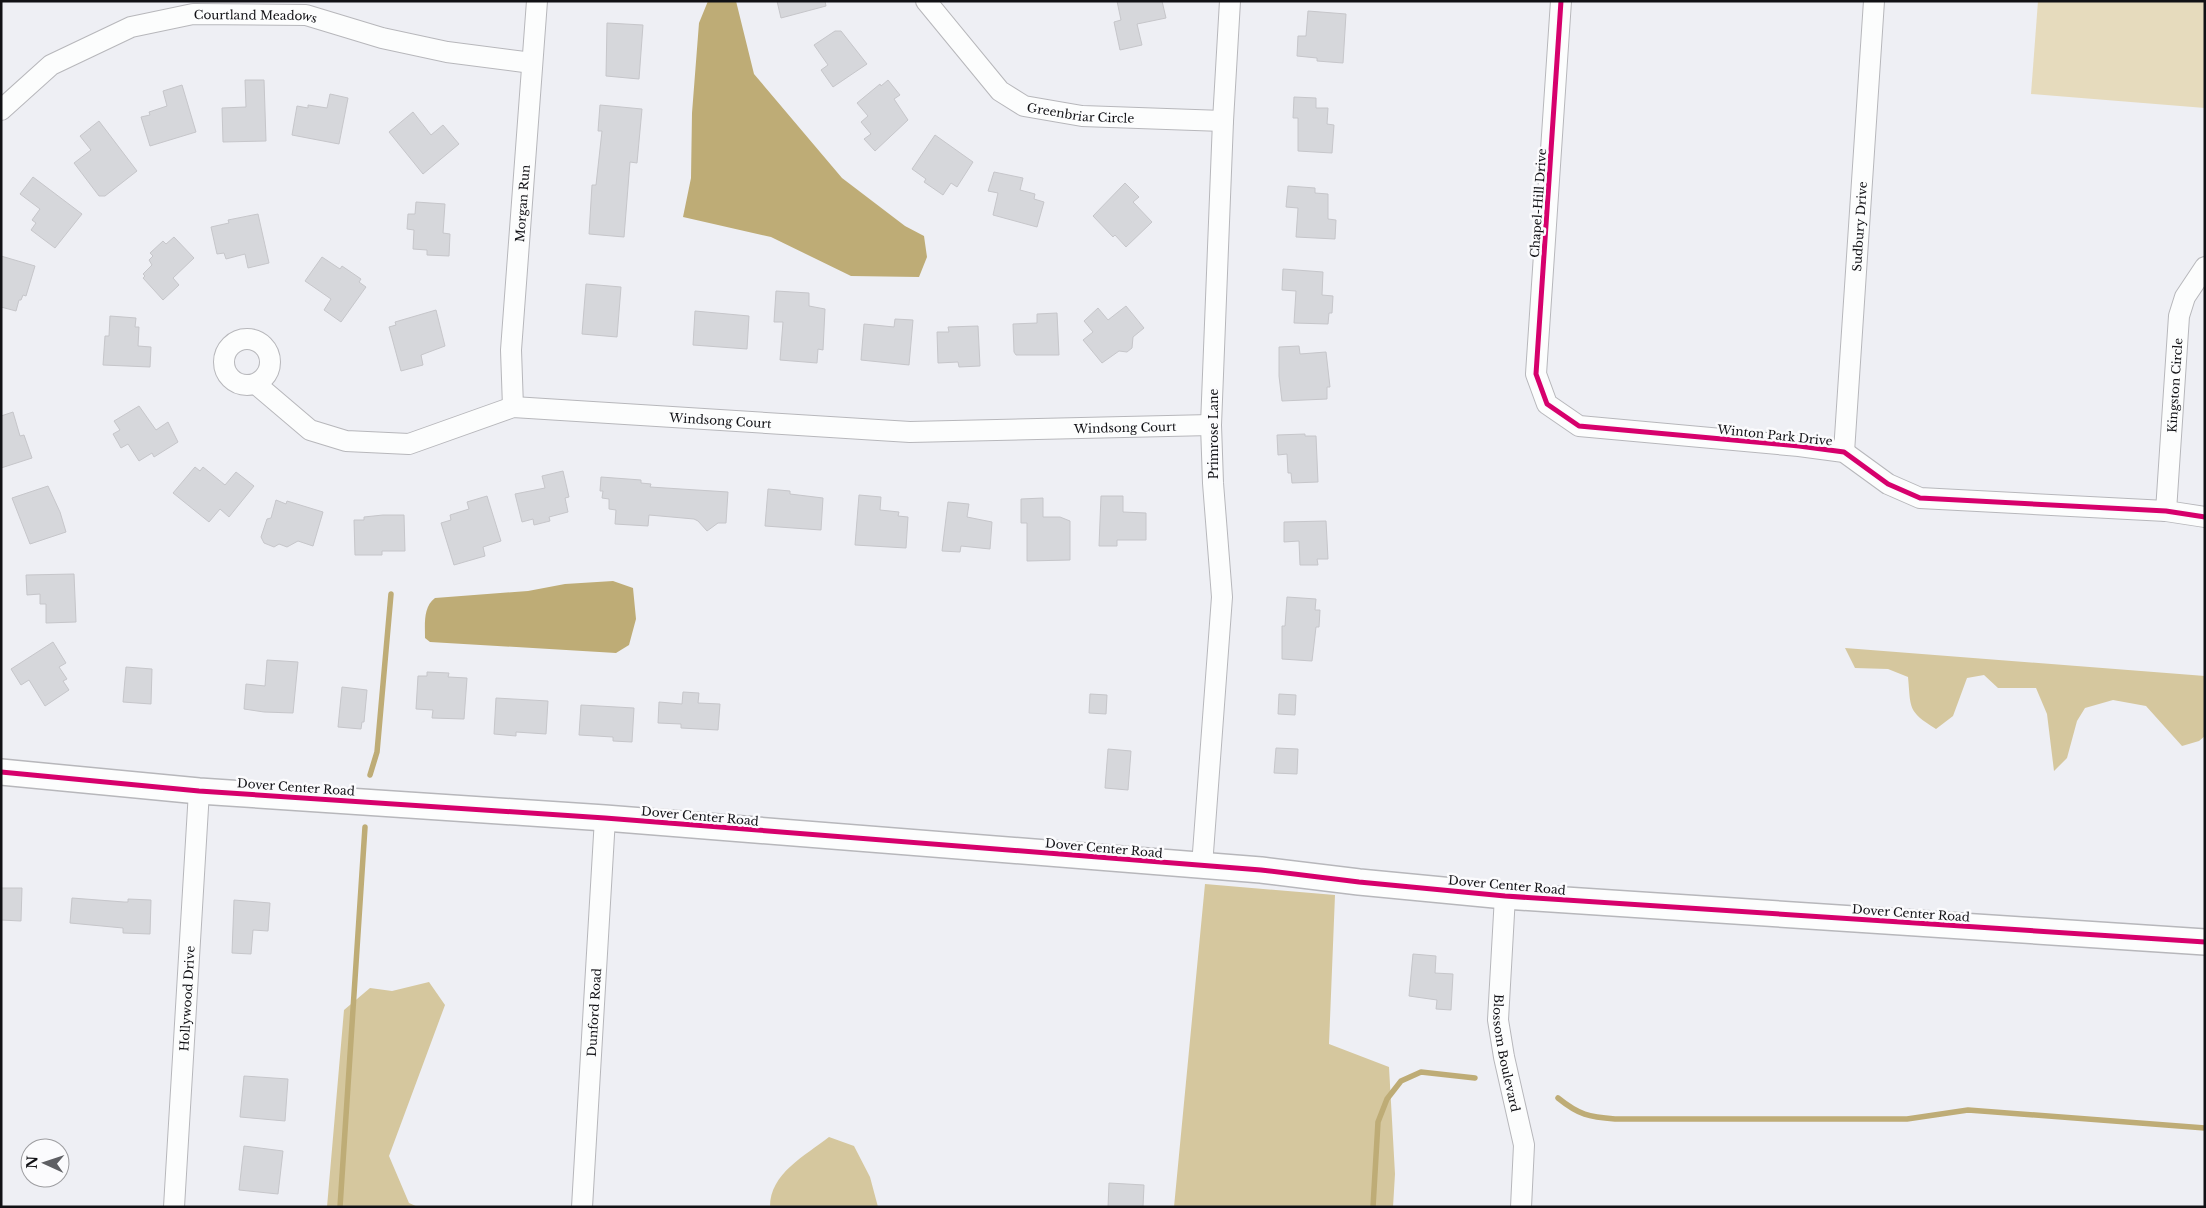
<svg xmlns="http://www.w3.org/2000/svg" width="2206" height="1208" font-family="'Libre Baskerville',serif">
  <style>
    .green { fill: #e6dbbd }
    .forest { fill: #d5c79e }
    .water { fill: #beac76 }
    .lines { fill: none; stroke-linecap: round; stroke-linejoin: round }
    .stream { stroke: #beac76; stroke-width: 5.5 }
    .building { fill: #d6d7db; stroke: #c6c6ca }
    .minor-casing { stroke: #b7b7bb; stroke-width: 22 }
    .tertiary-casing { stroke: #b7b7bb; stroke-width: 28 }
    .minor { stroke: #fcfdfd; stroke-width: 20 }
    .tertiary { stroke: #fcfdfd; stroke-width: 25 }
    .cycleway-casing { stroke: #fbfbfd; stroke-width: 8 }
    .cycleway { stroke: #d6006c; stroke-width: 5 }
    .labels { text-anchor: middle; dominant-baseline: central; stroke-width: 5; stroke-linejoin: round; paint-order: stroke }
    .street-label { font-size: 12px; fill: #111115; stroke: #fbfbfd }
  </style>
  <rect width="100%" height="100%" fill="#eeeff4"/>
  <path class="green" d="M2038 1H2205V108L2031 94Z"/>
  <g class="forest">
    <path d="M1845 648 2205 676V736L2199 741 2182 746 2146 706 2113 700 2085 708 2077 721 2067 758 2054 771 2047 714 2036 688H1998L1984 675 1967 678 1953 716 1936 729C1907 711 1911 708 1908 677L1888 669 1855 668Z"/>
    <path d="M1205 884 1335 895 1329 1044 1389 1067 1395 1174 1393 1207H1174Z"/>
    <path d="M429 982 445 1005 389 1156 409 1203 418 1207H327L344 1010 370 988 392 991Z"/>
    <path d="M829 1137 854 1146 870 1177 878 1207H770C770 1173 805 1156 829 1137Z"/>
  </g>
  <g class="water">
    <path d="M708 1H736L754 74 842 178 905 226 924 236 927 257 919 277 851 276 771 237 683 217 691 178 692 113 699 23Z"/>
    <path d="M613 581 633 588 636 619 629 645 616 653 430 642 425 638C425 624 423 607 435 598L528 591 565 584Z"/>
  </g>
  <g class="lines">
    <g class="stream">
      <path d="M370 775 377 752 391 594"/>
      <path d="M1558 1098C1579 1115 1589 1117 1615 1119H1907L1968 1110 2205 1128"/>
      <path d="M340 1207 365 827"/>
      <path d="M1373 1207 1378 1122 1387 1099 1401 1081 1421 1072 1475 1078"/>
    </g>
  </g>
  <g class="building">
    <path d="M777 1H825L826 6 781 18Z"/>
    <path d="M1117 1H1162L1166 18 1137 24 1142 45 1120 50 1114 22 1121 20Z"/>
    <path d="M1308 11 1346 14 1343 63 1317 61V58L1297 56 1298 36H1306Z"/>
    <path d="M607 23 643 25 639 79 606 76Z"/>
    <path d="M835 31H841L867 64 833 87 821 70 828 65 814 45Z"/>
    <path d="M245 80H264L266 141 223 142 222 108 246 107Z"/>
    <path d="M888 80 900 95 894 99 908 120 875 151 864 139 871 134 861 122 868 116 857 103 880 84 881 86Z"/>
    <path d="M182 85 196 132 150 146 141 117 150 115 149 112 167 106 163 91Z"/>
    <path d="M330 94 348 98 339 144 292 135 297 106 308 108V105L327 108Z"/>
    <path d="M1294 97 1316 98V108H1328L1327 124 1334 125 1332 153 1298 151V118H1293Z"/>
    <path d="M600 105 642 109 637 163 630 162 624 237 589 234 592 185H596L602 131H598Z"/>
    <path d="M413 112 431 135 443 125 459 144 423 174 389 132Z"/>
    <path d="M99 121 137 171 105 196H99L74 163 91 150 80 136Z"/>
    <path d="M935 135 973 162 957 187 951 183 943 195 924 182 926 179 912 169Z"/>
    <path d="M994 172 1023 178 1020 190 1035 194 1034 199 1044 202 1037 227 993 215 998 193 988 191Z"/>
    <path d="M33 177 82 214 55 248 31 230 36 223 32 220 40 209 20 194Z"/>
    <path d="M1125 183 1139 197 1133 202 1152 222 1126 247 1115 235 1113 237 1093 216Z"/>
    <path d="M1288 186 1315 188V193L1328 194V219L1336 220 1335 239 1296 237 1298 208 1286 207Z"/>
    <path d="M416 202 445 204 443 233 450 234 449 256 427 255V250L413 249 414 230 407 229 408 214H415Z"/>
    <path d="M258 214 269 263 248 268 245 254 226 259 224 253 217 254 211 227 229 223 228 220Z"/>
    <path d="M174 237 194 258 173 278 179 285 163 300 143 278 145 276 143 274 152 265 149 260 153 256 150 253 163 241 166 244Z"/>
    <path d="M1 256 35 266 26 296 23 295 21 300H19L16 311 1 307Z"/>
    <path d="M322 257 340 269 342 266 361 279 359 282 366 287 341 322 324 310 331 299 305 281Z"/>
    <path d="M1283 269 1323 272 1322 295 1333 296 1332 313H1329L1328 324 1294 323 1296 291 1282 290Z"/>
    <path d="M586 284 621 287 617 337 582 334Z"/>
    <path d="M776 291 809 293V306L825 309 823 350 818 349 817 363 780 360 783 322H774Z"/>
    <path d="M1126 306 1144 328 1133 337 1132 348 1127 352 1119 351 1102 363 1083 340 1093 332 1084 321 1098 308 1108 320Z"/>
    <path d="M436 310 445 346 421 355 423 365 401 371 389 327 396 325 395 322Z"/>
    <path d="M695 311 749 316 747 349 693 345Z"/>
    <path d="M1057 313 1059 355H1016L1014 352 1013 324 1037 323V314Z"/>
    <path d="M110 316 136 318 135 327H139L138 346 151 347 150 367 103 365 105 336H109Z"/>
    <path d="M895 319 913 320 909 365 861 360 864 324 894 327Z"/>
    <path d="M978 326 980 366 959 367 958 362 938 363 937 332H949L948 327Z"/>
    <path d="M1299 346 1300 354 1326 352 1330 387H1327V399L1282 401 1279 376V347Z"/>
    <path d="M139 406 156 430 168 422 178 442 154 457 152 453 139 461 128 444 121 448 113 434 120 430 114 421Z"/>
    <path d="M13 412 20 436 24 435 32 458 1 468V416Z"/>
    <path d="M1305 434V436H1316L1318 482 1292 483 1291 473H1288L1287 454 1278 455 1277 435Z"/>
    <path d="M195 467 200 471 203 467 225 485 236 472 254 486 229 517 220 509 209 522 173 493Z"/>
    <path d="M563 471 569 497 565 498 568 512 549 517 550 521 534 525 533 519 522 522 515 494 545 488 542 476Z"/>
    <path d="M601 477 641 480V483L651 484 650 487 728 492 726 523H718L707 531 698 521 694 519 649 515 648 526 615 524 616 510 609 509V499L602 498 603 491H600Z"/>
    <path d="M48 486 60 512 66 532 30 544 12 498Z"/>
    <path d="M768 489 790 491V494L823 498 821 530 765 526Z"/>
    <path d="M859 495 881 497 880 510 899 512 898 516 908 517 906 548 855 545Z"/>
    <path d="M487 496 501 541 483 547 485 556 454 565 441 523 451 520 450 515 469 509 467 502Z"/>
    <path d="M1101 496H1123V512L1146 513V540H1117V546H1099Z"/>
    <path d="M1043 498V517H1060L1070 521V560L1027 561V523H1021V499Z"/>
    <path d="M276 500 286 504 287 501 323 512 313 546 298 541 287 547 279 544 274 547 264 543 261 537 267 519 271 518Z"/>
    <path d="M948 502 969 504 967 517 992 522 990 549 961 546 960 552 942 551Z"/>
    <path d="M383 515H404L405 551H382V555H355L354 520H364V517Z"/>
    <path d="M1326 521 1328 559H1317L1318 565H1300L1299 541 1284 542V522Z"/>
    <path d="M74 574 76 622 46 623V604H40V594L27 595 26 575Z"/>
    <path d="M1287 597 1316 599 1315 610H1320L1319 627H1316L1312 661 1282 659V626H1285Z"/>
    <path d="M53 642 66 663 59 667 67 679 63 681 69 690 45 706 29 680 21 685 11 669Z"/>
    <path d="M267 660 298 662 293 713 264 712 244 709 246 684 265 686Z"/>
    <path d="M126 667 152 669 151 704 123 702Z"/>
    <path d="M427 672 449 673 448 677 467 678 464 719 432 718 433 710 416 709 418 676H427Z"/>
    <path d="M342 687 367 690 364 722H362L361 729 338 727Z"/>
    <path d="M683 692 699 693 698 703 720 704 718 730 681 728V724L658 723 659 702 682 704Z"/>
    <path d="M1090 694 1107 695 1106 714 1089 713Z"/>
    <path d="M1279 694 1296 695 1295 715 1278 714Z"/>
    <path d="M496 698 548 701 546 734 516 732V736L494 734Z"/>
    <path d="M581 705 634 708 632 742 613 741V737L579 735Z"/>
    <path d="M1276 748 1298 749 1297 774 1274 773Z"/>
    <path d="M1108 749 1131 751 1128 790 1105 788Z"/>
    <path d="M1 888H22L21 921 1 920Z"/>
    <path d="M72 898 124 902H128V899L151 900 150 934 123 933V928L70 923Z"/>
    <path d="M234 900 270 903 268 931 253 930 251 954 232 953Z"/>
    <path d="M1413 954 1436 956 1435 973 1453 974 1451 1010 1436 1009 1437 1000 1409 996Z"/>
    <path d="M244 1076 288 1079 285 1121 240 1117Z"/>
    <path d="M244 1146 283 1151 278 1194 239 1190Z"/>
    <path d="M1109 1183 1144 1185 1143 1207H1108Z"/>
  </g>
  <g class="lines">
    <g class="minor-casing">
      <g id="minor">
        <path id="s1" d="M926 1 1000 91 1024 106 1082 116 1223 121"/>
        <path d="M1561 1 1536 374 1547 404 1579 426 1799 446 1844 452 1888 484 1920 498 2166 511 2205 517"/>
        <path id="s2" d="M1 110 51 65 131 27 193 14 306 15 382 38 447 52 532 63"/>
        <circle cx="247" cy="362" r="23"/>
        <path id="s3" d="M256 384 310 430 346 441 409 444 513 407 910 432 1211 425"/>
        <path id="s4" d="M513 407 511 350 537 1"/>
        <path id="s5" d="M1844 452 1874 1"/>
        <path id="s6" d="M2166 511 2179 316 2185 297 2205 267"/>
        <path d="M1202 866 1222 597 1213 483 1211 425 1223 121 1230 1"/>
        <path id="s7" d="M1505 896 1498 1020 1504 1057 1524 1145 1521 1207"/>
        <path id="s8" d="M174 1207 199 791"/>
        <path id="s9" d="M582 1207 605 818"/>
      </g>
    </g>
    <g class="tertiary-casing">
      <path id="tertiary" d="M1 772 199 791 605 818 1261 870 1359 882 1505 896 2205 942"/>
    </g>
    <use href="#minor" class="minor"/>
    <use href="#tertiary" class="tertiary"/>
    <g class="cycleway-casing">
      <g id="cycleway">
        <path d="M1561 1 1536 374 1547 404 1579 426 1799 446 1844 452 1888 484 1920 498 2166 511 2205 517"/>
        <path d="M1 772 199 791 605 818 1261 870 1359 882 1505 896 2205 942"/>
      </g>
    </g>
    <use href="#cycleway" class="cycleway"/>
  </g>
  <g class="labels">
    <g class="street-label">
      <text stroke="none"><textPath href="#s2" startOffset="282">Courtland Meadows</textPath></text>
      <text stroke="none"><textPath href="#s1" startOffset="202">Greenbriar Circle</textPath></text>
      <text transform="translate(1538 203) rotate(-86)">Chapel-Hill Drive</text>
      <text stroke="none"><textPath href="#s4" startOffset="204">Morgan Run</textPath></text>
      <text stroke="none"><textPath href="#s5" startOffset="226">Sudbury Drive</textPath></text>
      <text stroke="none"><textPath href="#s6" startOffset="126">Kingston Circle</textPath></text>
      <text stroke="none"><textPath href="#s3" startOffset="490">Windsong Court</textPath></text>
      <text stroke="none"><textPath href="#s3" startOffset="895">Windsong Court</textPath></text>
      <text transform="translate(1213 434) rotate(-90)">Primrose Lane</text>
      <text transform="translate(1775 435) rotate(6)">Winton Park Drive</text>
      <text transform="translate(296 787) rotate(4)">Dover Center Road</text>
      <text transform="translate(700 816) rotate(5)">Dover Center Road</text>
      <text transform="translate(1104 848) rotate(5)">Dover Center Road</text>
      <text transform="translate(1507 885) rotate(5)">Dover Center Road</text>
      <text transform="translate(1911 913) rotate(4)">Dover Center Road</text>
      <text stroke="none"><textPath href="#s8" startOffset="209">Hollywood Drive</textPath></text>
      <text stroke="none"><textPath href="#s9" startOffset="195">Dunford Road</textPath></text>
      <text stroke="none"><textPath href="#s7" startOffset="158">Blossom Boulevard</textPath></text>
    </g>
  </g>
  <rect width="2206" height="1208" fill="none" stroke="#111115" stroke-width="5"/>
  <g transform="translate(45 1163) rotate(273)"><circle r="24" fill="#fbfbfd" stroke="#9d9da0"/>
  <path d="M0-4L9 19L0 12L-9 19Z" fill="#5e5f63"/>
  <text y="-8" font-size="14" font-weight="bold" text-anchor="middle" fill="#111115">N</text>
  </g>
</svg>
